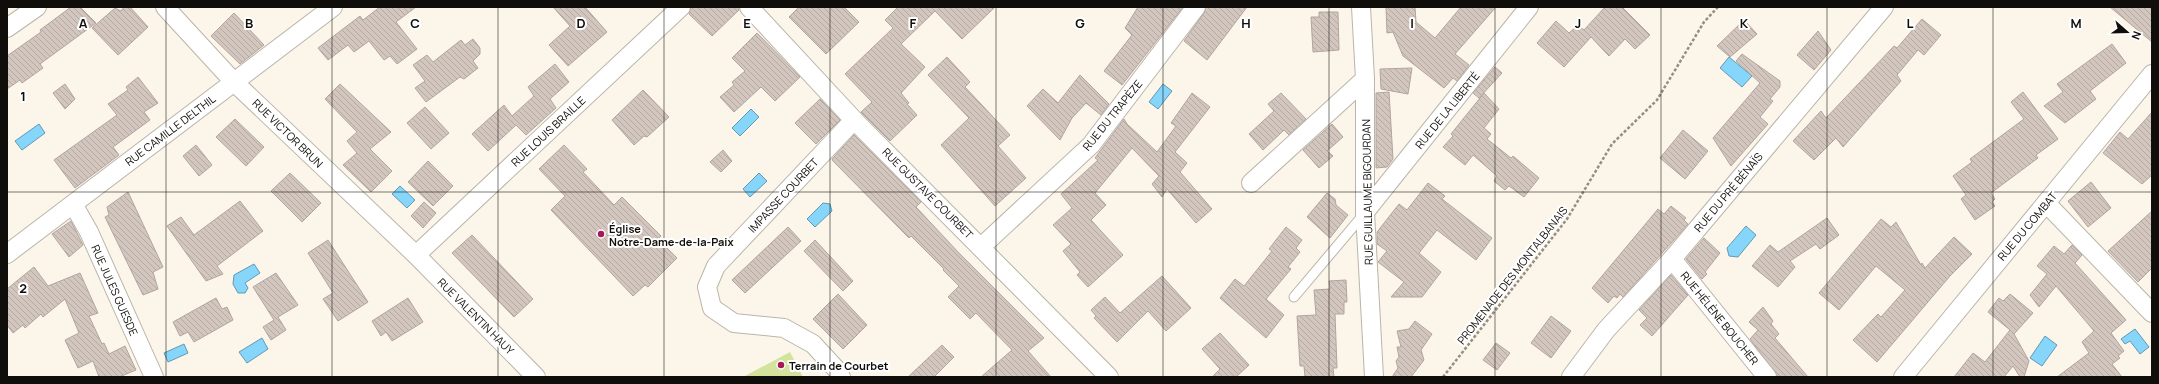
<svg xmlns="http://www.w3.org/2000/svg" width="2159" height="384" font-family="Manrope,sans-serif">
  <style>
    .park { fill: #d3e39e }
    .water { fill: #86d5fb; stroke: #6399b3 }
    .building { fill: url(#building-back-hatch); stroke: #b2a59f }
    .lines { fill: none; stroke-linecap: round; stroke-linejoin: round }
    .lane-casing { stroke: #bbb5a9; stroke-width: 11 }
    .street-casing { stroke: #bbb5a9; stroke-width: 20 }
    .path { stroke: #938f86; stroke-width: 2.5; stroke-dasharray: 3 2; stroke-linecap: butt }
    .lane { stroke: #fff; stroke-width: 9 }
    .street { stroke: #fff; stroke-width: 18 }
    .grid { fill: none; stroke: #100e0a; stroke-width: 1; stroke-opacity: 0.55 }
    .poi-dot { fill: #a71859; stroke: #fff; stroke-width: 1.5 }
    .labels { text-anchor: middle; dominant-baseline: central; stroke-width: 4; stroke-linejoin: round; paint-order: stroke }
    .street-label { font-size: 11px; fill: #100e0a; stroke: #fff }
    .poi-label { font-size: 11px; font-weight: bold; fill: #100e0a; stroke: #fff; text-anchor: start }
    .grid-label { font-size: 13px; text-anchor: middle; font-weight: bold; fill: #100e0a; stroke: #fff; stroke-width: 4; stroke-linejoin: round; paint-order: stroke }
  </style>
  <defs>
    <pattern id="building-back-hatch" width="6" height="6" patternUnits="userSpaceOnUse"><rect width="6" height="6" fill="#d3c6bf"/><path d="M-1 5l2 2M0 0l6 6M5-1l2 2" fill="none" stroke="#b4a9a3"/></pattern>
  </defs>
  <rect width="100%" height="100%" fill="#fcf5e9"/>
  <path class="park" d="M790 352 803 377H743Z"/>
  <g class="water">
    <path d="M1729 57 1752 76 1742 87 1720 68Z"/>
    <path d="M1163 84 1172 91 1158 109 1149 102Z"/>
    <path d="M751 109 759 117 740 136 732 128Z"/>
    <path d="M39 124 45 133 22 150 15 141Z"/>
    <path d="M759 173 767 181 750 197 743 189Z"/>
    <path d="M400 186 415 200 407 208 392 194Z"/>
    <path d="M823 203 830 204 832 211 815 227 807 219Z"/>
    <path d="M1746 226 1756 235 1738 257 1729 256 1727 248Z"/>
    <path d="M254 264 260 273 245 283 248 288 245 293H238L233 284 234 275Z"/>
    <path d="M2135 329 2149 347 2140 354 2130 341 2125 344 2121 339Z"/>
    <path d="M2045 336 2057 345 2042 366 2030 358Z"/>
    <path d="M262 338 268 349 247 363 239 352Z"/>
    <path d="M184 344 188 353 168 362 164 353Z"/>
  </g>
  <g class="building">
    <path d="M71 7H80L96 23 40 64 43 68 22 83 20 80 7 89V56L41 32 40 30Z"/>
    <path d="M124 7H130L148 27 118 55 92 28 115 8 121 11Z"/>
    <path d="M380 7H416L396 22 417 49 397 64 390 56 384 60 369 41 354 52 348 45 328 60 318 48 360 16 363 20Z"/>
    <path d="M553 7H585L607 32 568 66 549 45 570 26Z"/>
    <path d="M691 7H739V10L712 36 689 14Z"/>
    <path d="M799 7H844L859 22 826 54 789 17Z"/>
    <path d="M898 7H995L962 39 935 11 901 44 925 67 901 93 909 103 907 104 917 115 890 141 861 112 872 102 845 74 893 28 885 20Z"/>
    <path d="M1138 7H1183L1122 85 1104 71 1132 35 1125 28Z"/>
    <path d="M1206 7H1247L1207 60 1184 41 1204 13Z"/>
    <path d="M1386 7H1415L1416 22 1435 38 1461 7H1496L1455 54 1469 65 1457 81 1453 78 1444 88 1403 56 1393 32 1387 33Z"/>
    <path d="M1605 7H1622L1650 35 1635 49 1625 39 1609 56 1591 37 1564 67 1537 43 1556 21 1569 33 1578 25 1584 30Z"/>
    <path d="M2110 7H2152V42Z"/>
    <path d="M1319 12H1338L1339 50 1313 52 1311 17H1319Z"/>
    <path d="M234 13 264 45 240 64 211 36Z"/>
    <path d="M1922 19 1941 35 1924 55 1918 50 1897 75 1901 81 1843 147 1836 138 1814 160 1793 141 1821 111 1826 118 1894 46 1897 48Z"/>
    <path d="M1744 20 1757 34 1730 57 1717 46Z"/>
    <path d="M1818 31 1831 50 1814 70 1797 55Z"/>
    <path d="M757 33 800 77 775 101 761 87 734 112 720 97 734 85 732 82 745 71 732 58Z"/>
    <path d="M473 39 480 48V54L473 61 478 68 464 79 460 77 426 102 415 88 425 81 413 65 427 55 433 62 461 40 465 45Z"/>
    <path d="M2112 44 2126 63 2090 91 2096 99 2065 123 2044 106 2063 92 2057 84Z"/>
    <path d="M1742 54 1780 81V87L1770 99 1773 101 1760 117 1768 124 1731 166 1713 138 1760 83 1736 61Z"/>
    <path d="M947 57 970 82 965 87 1010 135 998 146 1026 178 995 206 941 145 969 118 928 75Z"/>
    <path d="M555 64 569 82 550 99 556 108 526 135 516 125 488 151 472 134 504 105 512 116 534 96 528 87Z"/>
    <path d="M1495 67 1502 73 1479 98 1473 93Z"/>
    <path d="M1412 68 1408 94 1381 89 1380 69Z"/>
    <path d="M1080 75 1109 104 1101 115 1086 103 1072 118 1060 140 1027 106 1043 89 1058 103Z"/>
    <path d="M138 77 158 103 144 112 150 120 113 147 119 155 75 188 54 160 117 115 108 104 128 90 126 87Z"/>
    <path d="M65 84 75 99 65 109 53 93Z"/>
    <path d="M340 84 391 132 370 149 392 171 371 192 343 165 357 153 347 141 357 132 325 99Z"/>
    <path d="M643 90 669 117 647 137 644 136 634 145 612 120Z"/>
    <path d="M1389 92 1393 159 1387 167 1376 168V93Z"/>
    <path d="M2023 92 2058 139 2036 155 2038 158 1991 193 1995 199 1992 202 1995 206 1975 220 1961 199 1966 195 1953 176 1972 162 1970 159 2024 119 2011 102Z"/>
    <path d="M1192 93 1210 107 1175 152 1187 163 1180 172 1212 209 1196 223 1167 189 1162 197 1152 184 1159 176 1132 148 1095 193 1106 205 1091 220 1123 255 1088 287 1077 275 1080 272 1063 251 1071 244 1053 225 1072 208 1061 194 1098 160 1095 158 1124 119 1127 124 1157 152 1176 126 1171 123Z"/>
    <path d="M1281 93 1306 119 1289 135 1284 130 1263 150 1249 134 1274 111 1268 104Z"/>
    <path d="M1484 93 1499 109 1484 128 1491 134 1487 139 1511 158 1513 156 1539 178 1524 197 1509 186 1505 190 1494 181 1497 176 1473 155 1465 165 1443 147 1453 136 1451 134Z"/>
    <path d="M820 99 840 120 816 144 795 123Z"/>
    <path d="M425 107 449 133 431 149 407 123Z"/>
    <path d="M2152 112V175L2142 184 2103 153 2120 132 2128 139Z"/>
    <path d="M235 119 264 147 246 166 216 137Z"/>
    <path d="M1332 124 1343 137 1327 151 1333 156 1319 168 1303 150Z"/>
    <path d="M1683 130 1708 151 1685 179 1660 158Z"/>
    <path d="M854 135 921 202 916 207 959 253 1044 338 1028 351 1051 377H981L1012 350 976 313 970 319 948 297 959 286 943 270 944 269 911 236 909 238 833 161 832 159Z"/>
    <path d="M196 145 212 165 199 176 183 156Z"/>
    <path d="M564 145 587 169 583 172 614 205 622 197 661 236 658 239 677 258 648 287 645 285 633 296 551 210 565 196 539 169Z"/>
    <path d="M723 150 732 161 721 172 710 162Z"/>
    <path d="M428 161 453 186 433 206 408 182Z"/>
    <path d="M290 173 321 203 302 222 271 191Z"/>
    <path d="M2091 182 2111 208 2088 227 2068 201Z"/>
    <path d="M1428 183 1445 196 1442 199 1492 238 1476 260 1437 230 1419 253 1441 272 1422 297H1391L1404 282 1378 262 1387 251 1377 244V232L1399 204 1407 210Z"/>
    <path d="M128 192 163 267 153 272 158 289 143 295 105 217 109 215 107 207Z"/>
    <path d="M1327 193 1335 199 1336 205 1348 215 1330 238 1307 217Z"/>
    <path d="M240 201 263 231 217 266 223 274 206 281 167 226 181 217 194 235Z"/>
    <path d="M424 202 436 213 423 228 411 216Z"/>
    <path d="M1671 206 1686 218 1684 220 1688 224 1623 297 1620 294 1617 298 1614 296 1608 303 1592 288 1658 209 1664 214Z"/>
    <path d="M2152 211V268L2138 282 2108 251Z"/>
    <path d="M1827 218 1839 235 1820 249 1816 244 1790 261 1795 267 1778 287 1752 266 1770 245 1778 252Z"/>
    <path d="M1881 219 1891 227 1896 222 1921 265 1922 263 1925 268 1954 237 1972 254 1950 276 1877 362 1853 340 1878 314 1881 317 1905 290 1876 266 1839 310 1819 293Z"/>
    <path d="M71 221 83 245 69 257 52 234Z"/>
    <path d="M788 227 801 241 745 293 732 280Z"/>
    <path d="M1286 227 1302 240 1296 248 1300 252 1288 267 1291 269 1266 299 1284 315 1266 338 1220 298 1235 279 1244 286 1272 251 1269 249Z"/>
    <path d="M472 235 533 299 514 317 452 253Z"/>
    <path d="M1704 238 1720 253 1705 272 1707 274 1702 279 1686 259Z"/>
    <path d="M328 240 368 302 338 321 323 299 333 293 308 253Z"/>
    <path d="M815 240 853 281 843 291 804 251Z"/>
    <path d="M2072 245 2082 255 2075 263 2126 320 2111 333 2124 351 2118 356 2120 358 2112 364 2122 377H2057L2089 353 2082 342 2094 331 2056 286 2039 307 2030 295 2047 274 2037 266 2054 246 2064 254Z"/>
    <path d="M34 267 48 286 80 273 98 313 89 316 102 344 104 343 109 354 125 346 136 370 119 377H99L93 361 78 368 65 340 79 333 65 299 43 317 41 314 25 328 23 325 13 333 7 325V289Z"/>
    <path d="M276 273 298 305 278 317 286 330 271 340 263 327 274 320 253 287Z"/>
    <path d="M1671 275 1688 295 1652 336 1640 325 1647 318 1639 310Z"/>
    <path d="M1162 276 1191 308 1166 331 1148 311 1117 342 1094 318 1096 316 1091 310 1105 297 1120 313Z"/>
    <path d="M1346 280 1347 302H1344V314H1335L1337 368H1333L1334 377H1305L1304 366H1300L1297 316 1316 315 1314 290 1330 289 1329 281Z"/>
    <path d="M838 294 867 325 843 349 813 319Z"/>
    <path d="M2010 294 2033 313 2014 334 2029 361 2024 377H2020L2013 366 2004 377H1954L1973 353 1985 362 2010 330 1988 312 1999 298 2003 301Z"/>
    <path d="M216 298 222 309 227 307 233 320 194 342 188 332 180 336 173 322Z"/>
    <path d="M408 298 423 322 392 341 386 332 381 336 372 321Z"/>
    <path d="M1763 307 1773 321 1771 324 1779 334 1775 338 1808 377H1778L1750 339 1758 330 1749 322Z"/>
    <path d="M1551 316 1571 331 1551 358 1531 343Z"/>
    <path d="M1415 321 1432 334 1421 350 1424 360 1411 377H1392L1398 368 1396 361 1399 357 1397 347H1401L1397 331 1409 329Z"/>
    <path d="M1220 333 1249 365 1236 377H1212L1220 369 1202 349Z"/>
    <path d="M1496 343 1510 353 1497 370 1483 360Z"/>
    <path d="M942 345 954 357 934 377H908Z"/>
  </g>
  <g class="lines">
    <g class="lane-casing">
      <path id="lane" d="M1294 297 1364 214"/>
    </g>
    <g class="street-casing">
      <g id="street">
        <path d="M165 7 234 82 416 255 536 377"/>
        <path d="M749 7 854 120 1109 377"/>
        <path d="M1361 7 1365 79V212L1374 377"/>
        <path d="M7 28 37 7"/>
        <path d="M1251 183 1365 79"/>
        <path d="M2046 203 2152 313"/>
        <path d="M73 204 89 232 154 377"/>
        <path d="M1365 212 1529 7"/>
        <path d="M981 247 1091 145 1196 7"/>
        <path d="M7 254 333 7"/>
        <path d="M416 255 681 7"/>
        <path d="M1672 259 1767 377"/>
        <path d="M841 377 837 370 813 344 784 328 734 323 712 308 707 287 716 266 854 120"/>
        <path d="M1571 377 1606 330 1672 259 1884 7"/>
        <path d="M1903 377 2152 74"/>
      </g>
    </g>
    <path class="path" d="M1443 377 1567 219 1612 144 1657 100 1704 22 1718 7"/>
    <use href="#lane" class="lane"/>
    <use href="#street" class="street"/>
  </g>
  <path class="grid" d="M166 7V377M332 7V377M498 7V377M664 7V377M830 7V377M996 7V377M1163 7V377M1329 7V377M1495 7V377M1661 7V377M1827 7V377M1993 7V377M7 192H2152"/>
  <g class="poi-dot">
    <circle cx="601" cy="234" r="4"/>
    <circle cx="781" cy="365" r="4"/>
  </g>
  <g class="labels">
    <g class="street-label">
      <text transform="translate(1447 110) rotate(-51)">RUE DE LA LIBERTÉ</text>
      <text transform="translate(1112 115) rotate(-51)">RUE DU TRAPÈZE</text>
      <text transform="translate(170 130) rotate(-37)">RUE CAMILLE DELTHIL</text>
      <text transform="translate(548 131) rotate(-43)">RUE LOUIS BRAILLE</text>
      <text transform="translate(288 133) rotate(44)">RUE VICTOR BRUN</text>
      <text transform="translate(1367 192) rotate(-91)">RUE GUILLAUME BIGOURDAN</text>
      <text transform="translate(1728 192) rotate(-50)">RUE DU PRÉ BÉNAÏS</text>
      <text transform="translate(928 193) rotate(45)">RUE GUSTAVE COURBET</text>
      <text transform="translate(783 195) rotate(-47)">IMPASSE COURBET</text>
      <text transform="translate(2027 226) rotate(-50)">RUE DU COMBAT</text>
      <text transform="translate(1512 275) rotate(-52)">PROMENADE DES MONTALBANAIS</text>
      <text transform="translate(115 290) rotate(66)">RUE JULES GUESDE</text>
      <text transform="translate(476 316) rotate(45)">RUE VALENTIN HAUY</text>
      <text transform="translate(1720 318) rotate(51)">RUE HÉLÈNE BOUCHER</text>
    </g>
    <g class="poi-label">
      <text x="609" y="228">Église<tspan x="609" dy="13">Notre-Dame-de-la-Paix</tspan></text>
      <text x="789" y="365">Terrain de Courbet</text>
    </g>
  </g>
  <g class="grid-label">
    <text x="83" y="28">A</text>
    <text x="249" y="28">B</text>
    <text x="415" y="28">C</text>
    <text x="581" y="28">D</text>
    <text x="747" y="28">E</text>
    <text x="913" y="28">F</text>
    <text x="1080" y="28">G</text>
    <text x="1246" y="28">H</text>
    <text x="1412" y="28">I</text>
    <text x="1578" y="28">J</text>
    <text x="1744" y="28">K</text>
    <text x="1910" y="28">L</text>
    <text x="2076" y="28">M</text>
    <text x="23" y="101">1</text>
    <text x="23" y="293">2</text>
  </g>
  <rect width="2159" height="384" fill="none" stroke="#100e0a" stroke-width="16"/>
  <g transform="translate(2127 32) rotate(110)" stroke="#ffffff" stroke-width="3" paint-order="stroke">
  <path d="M0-3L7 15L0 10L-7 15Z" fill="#100e0a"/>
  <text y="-6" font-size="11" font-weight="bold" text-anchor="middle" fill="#100e0a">N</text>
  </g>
</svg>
